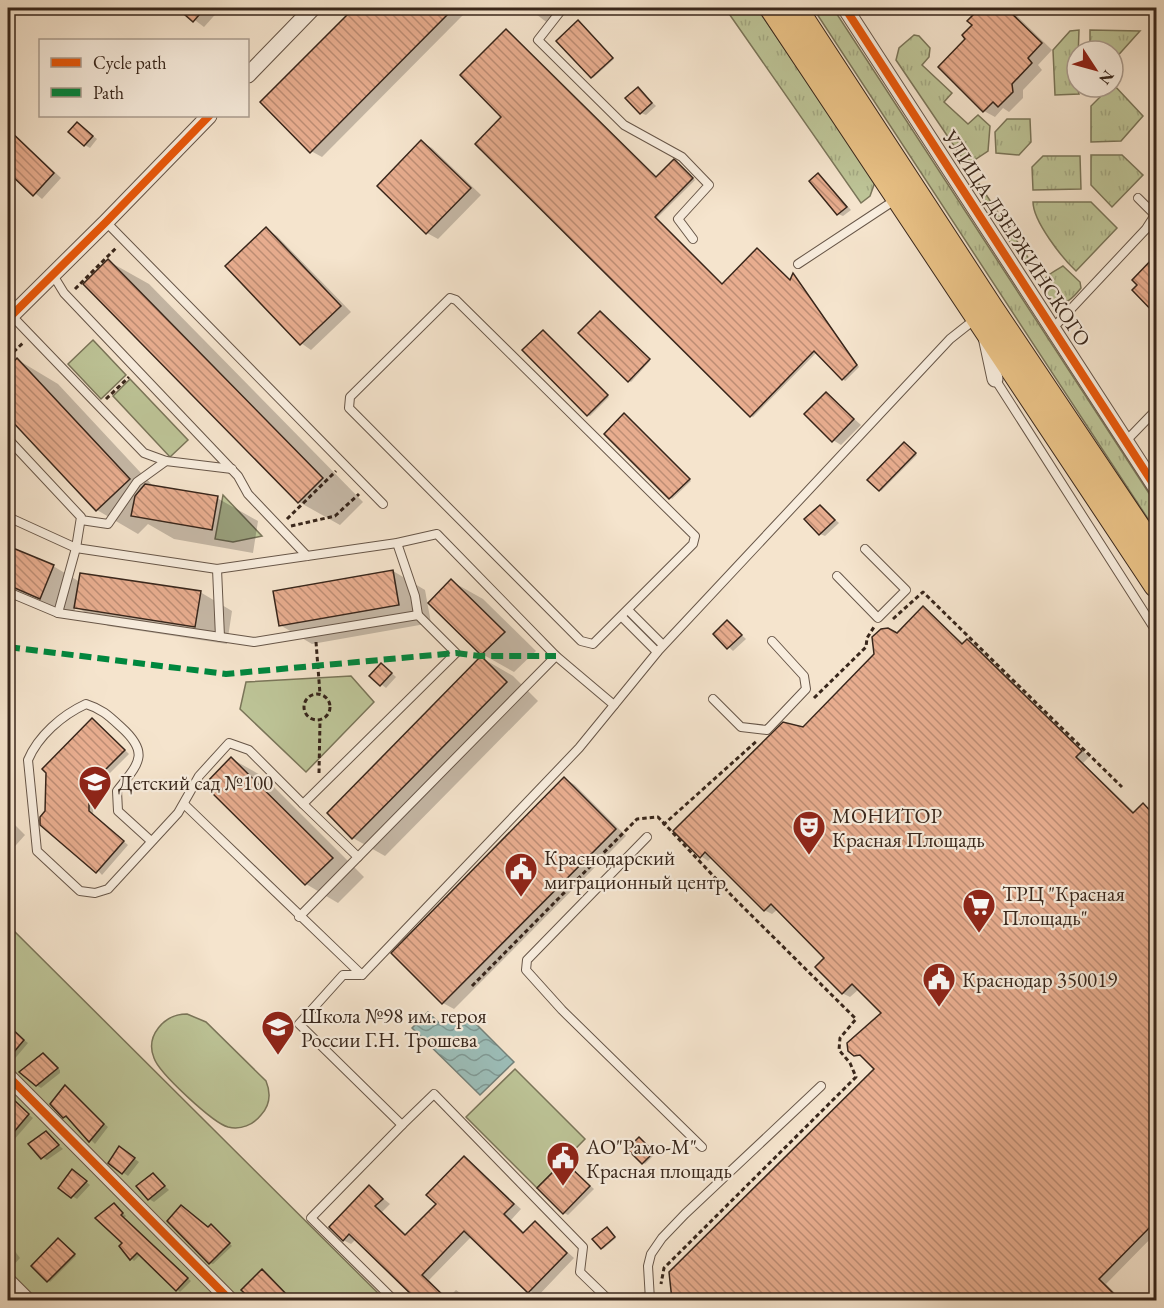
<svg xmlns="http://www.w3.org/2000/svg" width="1164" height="1308" font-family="'EB Garamond',serif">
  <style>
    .grass { fill: url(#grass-tufts); stroke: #7a7559; stroke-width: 1.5 }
    .green { fill: #bdc497; stroke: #7a7559; stroke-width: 1.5 }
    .water { fill: url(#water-waves); stroke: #74817a; stroke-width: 1.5 }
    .shadow { fill: #0003 }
    .building { fill: url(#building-back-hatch); stroke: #38261b; stroke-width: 1.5 }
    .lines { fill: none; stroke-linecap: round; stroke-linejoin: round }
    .lane-casing { stroke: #675648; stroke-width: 10 }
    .street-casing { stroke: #675648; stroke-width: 17 }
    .primary-casing { stroke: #38261b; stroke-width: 26 }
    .path { stroke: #38261b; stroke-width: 3; stroke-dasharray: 4.5 3; stroke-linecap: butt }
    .lane { stroke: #f8edde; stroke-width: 8 }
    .street { stroke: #f8edde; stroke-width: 15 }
    .primary { stroke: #eac286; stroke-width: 24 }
    .quiet { stroke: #00873e; stroke-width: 6; stroke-dasharray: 12 6; stroke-linecap: butt }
    .cycleway-casing { stroke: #f8edde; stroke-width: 11 }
    .cycleway { stroke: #e8590c; stroke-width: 8 }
    .labels { text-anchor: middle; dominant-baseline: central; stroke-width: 4.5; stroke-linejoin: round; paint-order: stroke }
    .street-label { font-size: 21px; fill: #38261b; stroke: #f8edde }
    .poi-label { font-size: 21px; fill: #38261b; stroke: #f8edde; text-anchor: start }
  </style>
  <defs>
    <pattern id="grass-tufts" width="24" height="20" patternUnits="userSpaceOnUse" patternTransform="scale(1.5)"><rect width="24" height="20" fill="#bdc497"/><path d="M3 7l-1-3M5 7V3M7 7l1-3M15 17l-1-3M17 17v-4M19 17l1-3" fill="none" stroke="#a3a882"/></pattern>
    <pattern id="water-waves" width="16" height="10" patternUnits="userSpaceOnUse" patternTransform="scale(1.5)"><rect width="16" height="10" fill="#9cbeb9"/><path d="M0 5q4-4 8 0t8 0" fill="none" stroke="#809a96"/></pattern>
    <pattern id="building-back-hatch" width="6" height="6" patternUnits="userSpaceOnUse" patternTransform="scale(1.5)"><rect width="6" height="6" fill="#e8ad8f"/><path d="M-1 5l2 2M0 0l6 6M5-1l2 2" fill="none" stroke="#bd8d74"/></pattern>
  </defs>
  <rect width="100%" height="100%" fill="#f5e4cd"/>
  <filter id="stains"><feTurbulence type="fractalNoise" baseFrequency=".00333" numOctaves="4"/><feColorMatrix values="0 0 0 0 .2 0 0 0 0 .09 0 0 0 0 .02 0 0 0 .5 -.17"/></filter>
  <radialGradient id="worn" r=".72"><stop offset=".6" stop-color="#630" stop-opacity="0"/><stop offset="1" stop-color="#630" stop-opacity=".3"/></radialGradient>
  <g class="grass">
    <path d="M725 8H757L875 182 870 196 861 203Z"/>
    <path d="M813 8H833L1156 504V531Z"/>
    <path d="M1079 30 1077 87 1079 94 1055 95 1053 50 1070 31Z"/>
    <path d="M1090 30 1140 31 1113 61V51H1090Z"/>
    <path d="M914 35 919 36 930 48 929 57 922 65 952 93 944 102 968 124 978 115 990 126 988 151 967 165 896 60 899 48Z"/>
    <path d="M1113 84 1143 116 1121 141 1091 142V106Z"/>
    <path d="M1007 119H1030L1031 142 1019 155 996 153 995 132Z"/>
    <path d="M1091 155H1122L1143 175 1112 207 1091 185Z"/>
    <path d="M1043 156H1080L1081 189 1033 190 1032 167Z"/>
    <path d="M979 184 1029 259 1028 264 1023 262 976 189Z"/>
    <path d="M1033 202H1091L1117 228 1076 271C1062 258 1033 221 1033 202Z"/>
    <path d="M1063 266 1080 282 1081 288C1073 298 1066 306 1052 303 1036 281 1041 279 1063 266Z"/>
  </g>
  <g class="green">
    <path d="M93 340 126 375 101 399 68 364Z"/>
    <path d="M130 379 188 440 170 457 113 396Z"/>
    <path d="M223 495 262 536 233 542 215 539Z"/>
    <path d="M351 676 374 702 306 772 240 709 246 682Z"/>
    <path d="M8 925 385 1300H8Z"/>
    <path d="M187 1014 206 1022 266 1081C271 1093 270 1105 261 1115 253 1125 241 1130 228 1127 213 1123 159 1073 154 1058 145 1036 164 1014 187 1014Z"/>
    <path d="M515 1069 585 1139 537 1188 466 1117Z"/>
  </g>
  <path class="water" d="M428 1012 439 1023 471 1019 514 1062 480 1095 412 1028Z"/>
  <g class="shadow">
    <path d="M179 8H221L204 27Z"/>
    <path d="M356 8H470L322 157 311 151 262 102Z"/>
    <path d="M528 8H564L549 24Z"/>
    <path d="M982 8H1018L1021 11 1017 16 1052 50 1038 65 1042 70 1023 90V98L1009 112 1003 108 995 117 984 111 967 39 974 25 969 21Z"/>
    <path d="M1093 8H1140L1134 13H1102Z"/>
    <path d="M580 23 614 59 593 78 591 77Z"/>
    <path d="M509 33 657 178 674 161 695 180 656 219 723 285 791 282 795 276 859 367 845 381 817 352 753 417 751 416 503 117Z"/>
    <path d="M8 88 13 91 14 101H8Z"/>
    <path d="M638 89 656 106 646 115 641 113Z"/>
    <path d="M77 124 97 139 90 148 85 145Z"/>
    <path d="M8 128 61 178 42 199 8 170Z"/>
    <path d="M422 142 432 148 481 195 438 239 427 233Z"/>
    <path d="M819 175 851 210 843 216 838 214Z"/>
    <path d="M266 229 277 236 351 312 311 350 301 343Z"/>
    <path d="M1156 257V312L1134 280Z"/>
    <path d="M108 261 149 284 363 502 340 525 299 502Z"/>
    <path d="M602 314 650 361 631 382 629 381Z"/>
    <path d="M545 333 609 397 590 416 588 415Z"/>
    <path d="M18 360 58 384 154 487 217 498 258 521 253 553 174 539 148 524 138 534 97 510 8 414V370Z"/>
    <path d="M826 394 861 425 841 445 833 440Z"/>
    <path d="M627 416 691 481 672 499 606 434Z"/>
    <path d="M907 445 917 455 881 491 880 490Z"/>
    <path d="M820 506 839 523 825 536 820 534Z"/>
    <path d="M8 547 53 566 80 582 200 592 232 611 227 644 108 626 76 607 72 616 8 589Z"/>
    <path d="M393 571 425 590 431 623 312 644 280 625Z"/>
    <path d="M451 581 483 599 536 651 514 672 482 654 430 603Z"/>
    <path d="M923 608 964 644 967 641 975 645 1089 757 1083 763 1135 813 1143 805 1156 815V1233L1106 1284 1122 1300H673L671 1273 876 1069 866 1059 855 1054 883 1014 859 989 850 997 842 993 826 958 778 909 772 914 764 910 712 857 708 861 701 856 804 728Z"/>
    <path d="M727 622 746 639 733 651 715 634Z"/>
    <path d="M482 658 513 676 538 701 385 856 353 838Z"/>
    <path d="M8 662 13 668 8 674Z"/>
    <path d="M386 668 396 677 386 688 371 676Z"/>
    <path d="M93 719 129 754 94 789 93 815 128 845 102 875 46 812Z"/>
    <path d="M232 759 264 777 364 877 338 903 306 884 206 785Z"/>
    <path d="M564 778 575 785 626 836 454 1009 443 1003Z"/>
    <path d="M8 818 25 835 8 854Z"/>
    <path d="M11 1030 28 1043 12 1062 8 1060V1034Z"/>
    <path d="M43 1055 60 1070V1073L41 1088 36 1085Z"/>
    <path d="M65 1087 108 1127 95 1144 70 1119 64 1117Z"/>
    <path d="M14 1102 33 1118 12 1142 8 1139V1110Z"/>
    <path d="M46 1133 63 1149 47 1160 42 1157Z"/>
    <path d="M641 1140 655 1154 645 1164 629 1149Z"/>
    <path d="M124 1151 139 1162 128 1176 110 1163Z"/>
    <path d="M464 1158 521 1209 511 1220 525 1234 535 1223 574 1258 537 1297 472 1236 429 1280 447 1299 456 1290 470 1300H419L356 1239 351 1244 343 1240 369 1187 390 1204 382 1212 407 1235 438 1204Z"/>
    <path d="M564 1162 594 1189 568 1215 564 1213Z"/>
    <path d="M77 1174 90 1185 77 1199 72 1196Z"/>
    <path d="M153 1175 169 1190 154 1202 149 1199Z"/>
    <path d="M114 1205 126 1216 124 1218 191 1281 180 1292 141 1254 134 1261 131 1258Z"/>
    <path d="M214 1227 232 1246 213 1264 210 1263Z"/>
    <path d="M609 1230 616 1238 603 1249 602 1248Z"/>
    <path d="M60 1241 76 1256 50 1282 33 1266Z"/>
    <path d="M8 1242 20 1258 10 1269 8 1267Z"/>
  </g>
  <g class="building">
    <path d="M177 8H205L193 22Z"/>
    <path d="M354 8H454L310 153 260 102Z"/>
    <path d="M980 8H1006L1042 43 1028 58 1032 63 1012 84 1013 92 998 107 993 102 983 112 938 67 965 39 962 35 972 25 967 21Z"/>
    <path d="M578 20 613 58 591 78 556 41Z"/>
    <path d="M506 29 656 177 674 159 693 178 655 217 722 284 757 248 790 280 793 273 857 365 842 380 814 351 750 417 475 144 501 117 460 75Z"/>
    <path d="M638 87 652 103 640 114 625 98Z"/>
    <path d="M77 122 93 136 84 146 68 132Z"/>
    <path d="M8 129 54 173 33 196 8 172Z"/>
    <path d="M421 140 471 188 426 234 377 186Z"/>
    <path d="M818 173 847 207 837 215 809 181Z"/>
    <path d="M266 227 341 306 300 345 225 266Z"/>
    <path d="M1156 255V315L1132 290 1137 285 1132 280Z"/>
    <path d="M108 259 323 478 298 503 83 284Z"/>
    <path d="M600 311 650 359 628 382 578 333Z"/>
    <path d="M543 330 608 395 587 416 522 350Z"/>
    <path d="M17 358 130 479 96 511 8 417V368Z"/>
    <path d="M826 392 854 419 832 442 804 414Z"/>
    <path d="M624 413 690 479 669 499 604 434Z"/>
    <path d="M904 442 916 453 879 491 867 480Z"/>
    <path d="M145 484 218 496 212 530 131 516 135 496Z"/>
    <path d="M820 505 835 520 819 535 804 519Z"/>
    <path d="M8 546 54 565 40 599 8 585Z"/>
    <path d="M393 570 399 605 279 626 273 591Z"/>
    <path d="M80 573 201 591 195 627 74 608Z"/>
    <path d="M451 579 505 632 481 655 428 603Z"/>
    <path d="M923 606 962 644 967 639 1082 751 1076 757 1133 813 1143 803 1156 817V1221L1099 1279 1120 1300H672L669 1272 874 1069 860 1055 854 1056 848 1051 847 1043 881 1013 852 984 842 994 815 967 824 958 771 904 764 911 705 852 700 858 673 831 783 722 803 727 874 654 872 637 881 629 888 628 897 633Z"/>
    <path d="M727 620 742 635 727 649 713 634Z"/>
    <path d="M481 656 507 682 352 839 327 813Z"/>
    <path d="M381 663 392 673 380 686 369 676Z"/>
    <path d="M92 718 125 750 89 786V811L124 841 96 873 40 825V817L45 811 46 773 42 769Z"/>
    <path d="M231 757 333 858 305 885 204 785Z"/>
    <path d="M564 777 616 829 442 1004 391 953Z"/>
    <path d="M8 1025 24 1040 8 1059Z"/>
    <path d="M43 1053 58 1068 36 1086 19 1072Z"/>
    <path d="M65 1085 104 1124 89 1142 66 1116 63 1118 50 1104Z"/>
    <path d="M14 1100 29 1114 8 1139V1108Z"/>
    <path d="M46 1131 59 1145 41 1159 28 1144Z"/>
    <path d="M639 1137 654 1152 642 1164 627 1149Z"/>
    <path d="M119 1146 135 1158 122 1174 108 1163Z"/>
    <path d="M464 1156 514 1204 504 1214 523 1233 535 1221 567 1253 528 1293 464 1231 422 1275 448 1300H417L349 1234 343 1241 329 1227 369 1185 383 1199 375 1206 405 1235 436 1204 426 1195Z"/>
    <path d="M564 1161 590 1186 563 1214 537 1188Z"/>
    <path d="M72 1169 87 1181 71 1198 58 1188Z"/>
    <path d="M153 1173 165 1186 148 1200 136 1186Z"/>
    <path d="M114 1203 123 1213 121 1215 188 1278 176 1291 137 1253 130 1260 119 1246 122 1243 95 1218Z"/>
    <path d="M181 1205 208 1227 211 1224 230 1243 209 1264 167 1221Z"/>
    <path d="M607 1227 615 1237 601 1249 592 1239Z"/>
    <path d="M58 1238 75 1254 47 1282 31 1266Z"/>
    <path d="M262 1269 292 1300H252L241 1290Z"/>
  </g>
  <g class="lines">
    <g class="lane-casing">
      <g id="lane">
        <path d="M563 8 538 40 624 125 682 157 709 185 678 219 693 239"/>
        <path d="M106 222 383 504"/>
        <path d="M798 264 895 200"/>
        <path d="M53 275 64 293 238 476 248 494 307 556"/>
        <path d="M450 298 456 300 695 536 693 544 593 644 581 641 349 408 350 397Z"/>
        <path d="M11 315 144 453 166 461 232 469"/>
        <path d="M1054 327 1146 229 1155 215 1138 198"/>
        <path d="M995 379 1156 631"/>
        <path d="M8 439 81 517 76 548 58 613"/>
        <path d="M1126 441 1156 410"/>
        <path d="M8 517 76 548 217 569 397 543 437 534 556 656 614 705"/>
        <path d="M81 520 108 524 137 482 166 461"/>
        <path d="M397 543 415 596 418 615"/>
        <path d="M217 569 220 637"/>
        <path d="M837 576 878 618 906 590 865 549"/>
        <path d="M8 592 58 613 254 642 418 615 456 653 303 804 249 750 229 743 199 776 178 813 108 889 95 893 80 891 37 851 28 760C38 736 62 715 86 704 102 709 109 716 121 727 151 754 138 764 117 791L118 811 151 841"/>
        <path d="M628 610 663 645"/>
        <path d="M622 617 657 652"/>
        <path d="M713 699 741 727 767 730 806 689 804 676 772 641"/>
        <path d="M303 804 358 857"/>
        <path d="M185 805 362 975"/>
        <path d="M647 837 527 960 526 970 562 1010 702 1147"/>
        <path d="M299 917 556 656"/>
        <path d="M394 1300 311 1218 402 1125"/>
        <path d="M609 1300 580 1272 583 1247 434 1094 402 1125 299 1024 343 975H362L579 748 659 650 950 339 974 320"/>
        <path d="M620 1300 650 1297"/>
        <path d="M650 1300 648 1266 651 1254 662 1238 685 1214 821 1086"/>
      </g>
    </g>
    <g class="street-casing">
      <g id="street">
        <path d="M845 8 1156 488"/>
        <path d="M248 75 313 8"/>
        <path d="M8 319 106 222 209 116"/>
        <path d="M986 337 995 379"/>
        <path d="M8 1076 230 1300"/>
        <path d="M8 1281 27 1300"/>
      </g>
    </g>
    <g class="primary-casing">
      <g id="primary">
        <path d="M772 8 1156 585"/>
        <path d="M795 8 991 308 1156 554"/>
      </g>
    </g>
    <g class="path">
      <path d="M75 289 117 247"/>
      <path d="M8 357 23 343"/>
      <path d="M106 399 129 377"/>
      <path d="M287 519 336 471"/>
      <path d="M291 526 335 516 359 494"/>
      <path d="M893 619 923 592 1122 787"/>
      <path d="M316 642 320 694"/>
      <circle cx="317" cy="707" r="13"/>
      <path d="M814 698 866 647 867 638 874 627"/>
      <path d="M319 773 320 721"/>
      <path d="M663 825 758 740"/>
      <path d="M472 986 637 819 658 817 734 898 856 1019 840 1038 839 1050 850 1063 856 1077 664 1268 661 1284"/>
    </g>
    <use href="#lane" class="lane"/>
    <use href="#street" class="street"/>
    <use href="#primary" class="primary"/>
    <path class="quiet" d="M8 647 226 674 456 653 480 656H556"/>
    <g class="cycleway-casing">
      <g id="cycleway">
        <path d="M845 8 1156 488"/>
        <path d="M8 319 106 222 209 116"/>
        <path d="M8 1076 230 1300"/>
      </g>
    </g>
    <use href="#cycleway" class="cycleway"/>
  </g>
  <defs>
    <g id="school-pin" transform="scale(1.725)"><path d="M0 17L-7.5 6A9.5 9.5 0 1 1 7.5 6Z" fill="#8f2418" stroke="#f8edde"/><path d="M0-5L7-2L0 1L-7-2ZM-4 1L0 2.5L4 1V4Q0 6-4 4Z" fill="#fff"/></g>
    <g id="theatre-pin" transform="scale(1.725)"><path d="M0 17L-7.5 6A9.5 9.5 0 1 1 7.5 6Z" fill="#8f2418" stroke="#f8edde"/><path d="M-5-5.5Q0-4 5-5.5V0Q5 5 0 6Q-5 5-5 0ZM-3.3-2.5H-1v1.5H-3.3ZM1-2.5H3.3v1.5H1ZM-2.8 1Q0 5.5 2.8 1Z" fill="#fff"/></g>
    <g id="civic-pin" transform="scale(1.725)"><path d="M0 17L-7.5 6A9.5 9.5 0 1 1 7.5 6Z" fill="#8f2418" stroke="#f8edde"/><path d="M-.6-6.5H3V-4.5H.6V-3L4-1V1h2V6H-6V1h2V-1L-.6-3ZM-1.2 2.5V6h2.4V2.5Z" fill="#fff"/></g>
    <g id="supermarket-pin" transform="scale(1.725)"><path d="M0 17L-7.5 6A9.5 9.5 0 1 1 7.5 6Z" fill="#8f2418" stroke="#f8edde"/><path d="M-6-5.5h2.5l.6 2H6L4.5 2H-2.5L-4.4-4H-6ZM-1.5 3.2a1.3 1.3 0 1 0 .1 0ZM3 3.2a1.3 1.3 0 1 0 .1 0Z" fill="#fff"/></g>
  </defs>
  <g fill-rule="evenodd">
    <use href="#school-pin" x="95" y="782"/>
    <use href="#theatre-pin" x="809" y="827"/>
    <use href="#civic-pin" x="521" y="869"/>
    <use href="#supermarket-pin" x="979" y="905"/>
    <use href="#civic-pin" x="939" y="979"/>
    <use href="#school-pin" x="278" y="1027"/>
    <use href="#civic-pin" x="563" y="1158"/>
  </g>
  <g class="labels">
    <g class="street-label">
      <text transform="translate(1017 238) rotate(57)">УЛИЦА ДЗЕРЖИНСКОГО</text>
    </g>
    <g class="poi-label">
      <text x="118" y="782">Детский сад №100</text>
      <text x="832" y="815">МОНИТОР<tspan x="832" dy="24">Красная Площадь</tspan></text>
      <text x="544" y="857">Краснодарский<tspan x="544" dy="24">миграционный центр</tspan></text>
      <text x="1002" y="893">ТРЦ "Красная<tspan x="1002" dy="24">Площадь"</tspan></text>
      <text x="962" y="979">Краснодар 350019</text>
      <text x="301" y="1015">Школа №98 им. героя<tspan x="301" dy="24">России Г.Н. Трошева</tspan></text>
      <text x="586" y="1146">АО"Рамо-М"<tspan x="586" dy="24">Красная площадь</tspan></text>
    </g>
  </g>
  <rect width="1164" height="1308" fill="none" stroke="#f5e4cd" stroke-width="30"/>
  <rect x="9" y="9" width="1146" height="1290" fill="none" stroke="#38261b" stroke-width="3"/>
  <rect x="15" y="15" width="1134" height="1278" fill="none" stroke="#38261b" stroke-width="1.5"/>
  <rect x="39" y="39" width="210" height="78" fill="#f8edde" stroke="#ab9d90" stroke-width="1.5"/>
  <rect x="51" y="58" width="30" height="9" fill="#e8590c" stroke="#ab9d90" stroke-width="1.5"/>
  <text x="93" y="69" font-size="18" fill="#38261b">Cycle path</text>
  <rect x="51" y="88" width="30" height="9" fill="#00873e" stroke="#ab9d90" stroke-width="1.5"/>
  <text x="93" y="99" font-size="18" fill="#38261b">Path</text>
  <g transform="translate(1095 69) rotate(126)"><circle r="28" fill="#f8edde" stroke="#ab9d90" stroke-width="1.5"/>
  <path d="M0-4.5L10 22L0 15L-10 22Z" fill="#8f2418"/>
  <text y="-9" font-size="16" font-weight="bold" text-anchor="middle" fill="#38261b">N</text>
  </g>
  <rect width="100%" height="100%" filter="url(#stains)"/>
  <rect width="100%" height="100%" fill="url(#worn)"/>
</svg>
